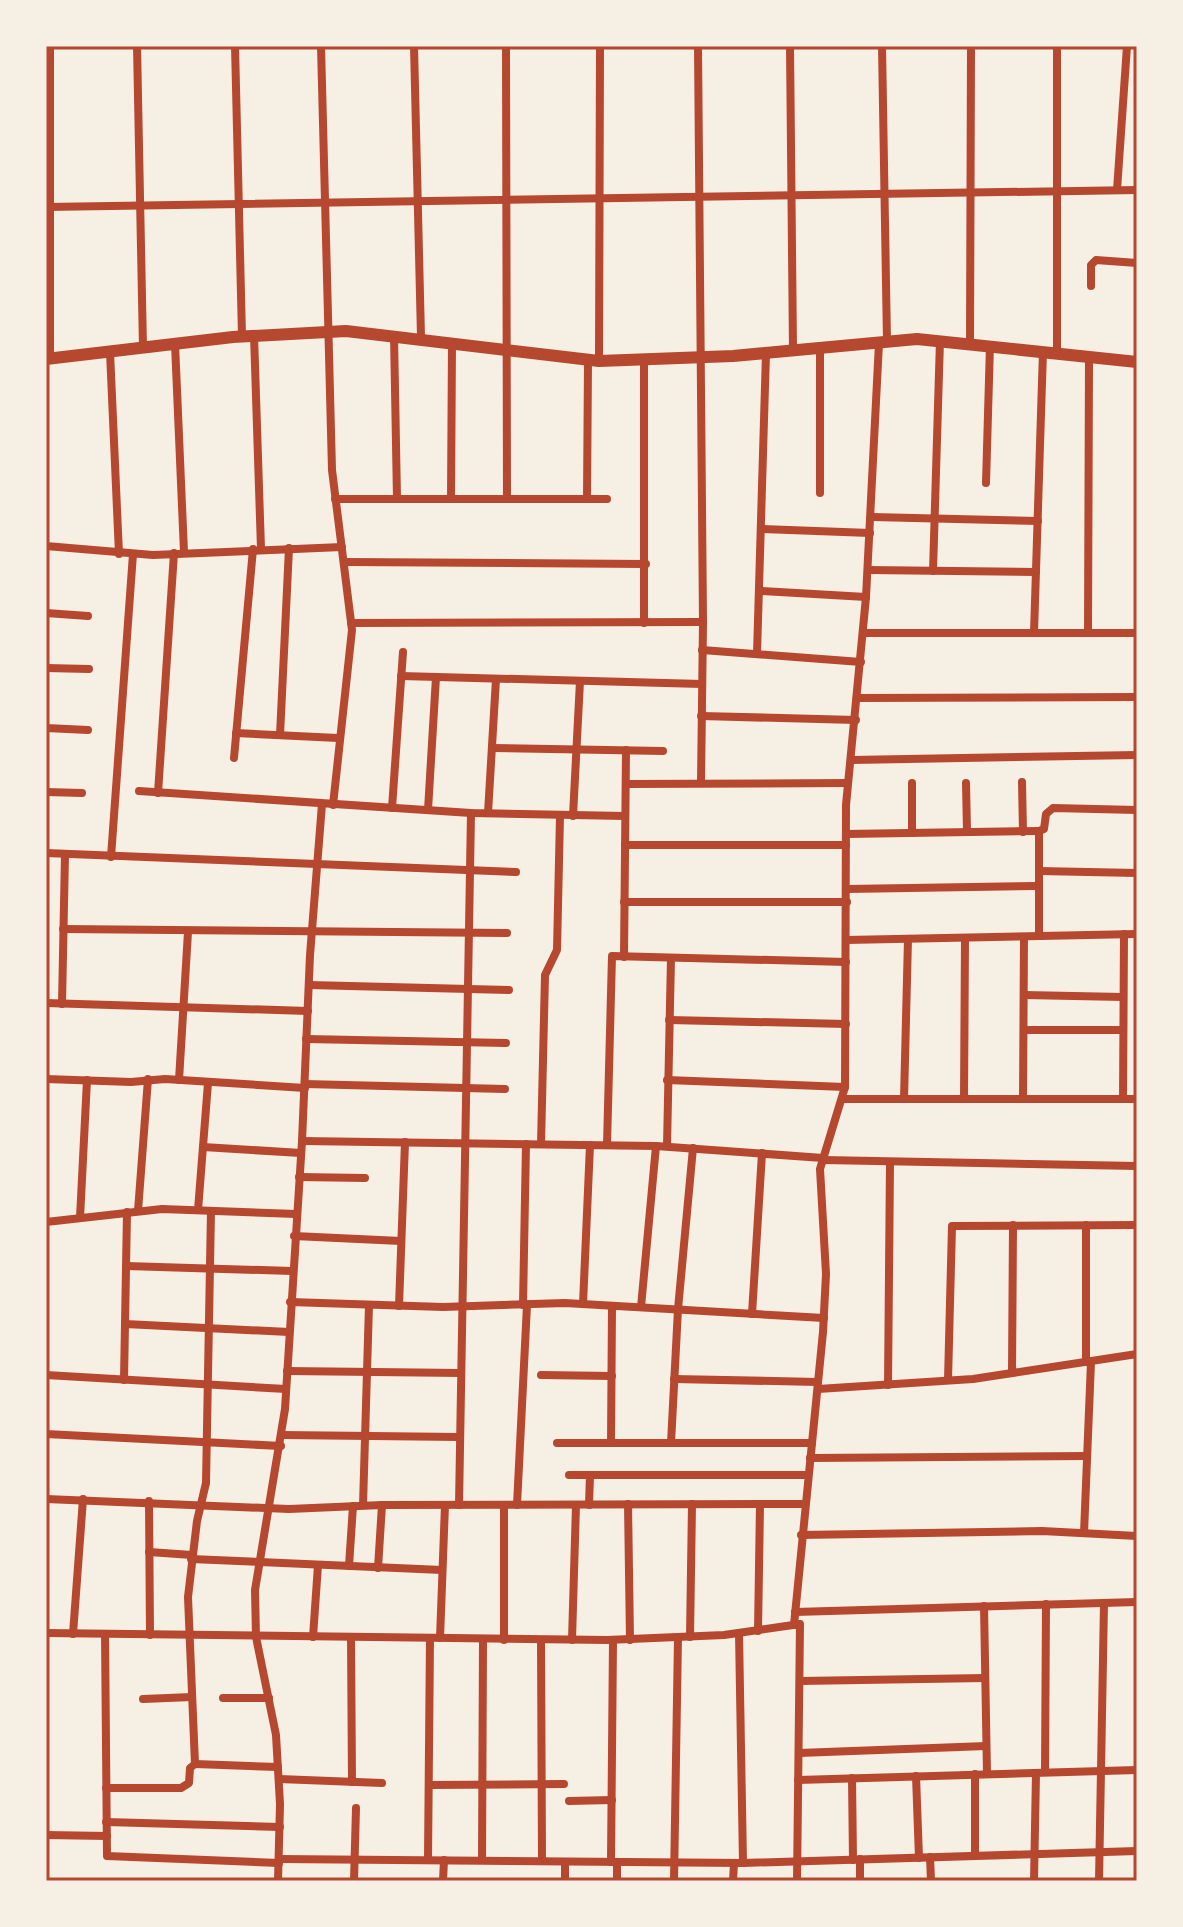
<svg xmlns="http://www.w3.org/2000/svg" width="1183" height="1927" font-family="'PT Sans Narrow',sans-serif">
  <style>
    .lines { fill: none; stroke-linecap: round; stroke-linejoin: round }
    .minor { stroke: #b5482f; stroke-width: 8 }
    .tertiary { stroke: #b5482f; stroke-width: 12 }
    .neatline { fill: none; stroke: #b5482f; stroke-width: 3 }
  </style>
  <rect width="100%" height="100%" fill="#f6efe4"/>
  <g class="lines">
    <g class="minor">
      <path d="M50 46V359"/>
      <path d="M137 46 143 348"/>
      <path d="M235 46 242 336"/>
      <path d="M321 46 332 470 352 630 333 805"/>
      <path d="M414 46 421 337"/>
      <path d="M506 46 507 499"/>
      <path d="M698 46 703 622 701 783"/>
      <path d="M790 46 793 351"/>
      <path d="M882 46 887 342"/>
      <path d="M1117 190 1127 46"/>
      <path d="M46 207 1137 190"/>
      <path d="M1091 286V265L1096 260 1137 263"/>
      <path d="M254 335 261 549"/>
      <path d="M394 335 397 499"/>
      <path d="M970 343 971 46"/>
      <path d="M175 344 184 552"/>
      <path d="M110 352 119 554"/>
      <path d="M1057 353V46"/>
      <path d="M599 361 600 46"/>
      <path d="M644 362V623"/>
      <path d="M986 483 990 345"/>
      <path d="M820 493V349"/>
      <path d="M335 499H607"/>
      <path d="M451 499 452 342"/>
      <path d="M587 499 588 360"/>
      <path d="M872 517 1038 521"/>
      <path d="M762 529 870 533"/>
      <path d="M46 546 153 555 342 547"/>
      <path d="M344 562 646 564"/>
      <path d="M868 570 1036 572"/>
      <path d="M933 571 940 340"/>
      <path d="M760 591 866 597"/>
      <path d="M46 613 88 616"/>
      <path d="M351 623 703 622"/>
      <path d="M864 633H1137"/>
      <path d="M1034 633 1043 351"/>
      <path d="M1088 633 1089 357"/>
      <path d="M702 650 861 662"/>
      <path d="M757 654 766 353"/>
      <path d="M46 668 89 669"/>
      <path d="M401 676 702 684"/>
      <path d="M858 698 1137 697"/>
      <path d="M701 716 856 720"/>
      <path d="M46 728 88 730"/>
      <path d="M236 733 338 738"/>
      <path d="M280 735 289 548"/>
      <path d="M492 748 663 751"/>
      <path d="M234 758 253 549"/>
      <path d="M851 760 1137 755"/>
      <path d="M1022 782 1023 832"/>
      <path d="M912 783V833"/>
      <path d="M966 783 967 832"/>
      <path d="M626 784 848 783"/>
      <path d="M139 791 471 813 625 816"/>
      <path d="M46 792 82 793"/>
      <path d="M158 793 174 553"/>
      <path d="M392 808 403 652"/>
      <path d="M428 810 436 677"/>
      <path d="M488 813 496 679"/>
      <path d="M573 816 580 681"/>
      <path d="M1039 831 1044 829 1046 814 1053 808 1137 810"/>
      <path d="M846 834 1039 831"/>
      <path d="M625 845H846"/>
      <path d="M46 853 516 872"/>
      <path d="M111 857 133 554"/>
      <path d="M1039 871 1137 873"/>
      <path d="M847 889 1038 886"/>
      <path d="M624 902H847"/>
      <path d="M63 929 507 933"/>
      <path d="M1039 936V831"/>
      <path d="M846 940 1137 934"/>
      <path d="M624 957 626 750"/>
      <path d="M309 985 509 990"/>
      <path d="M1024 995 1123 997"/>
      <path d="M46 1003 308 1011"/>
      <path d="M62 1004 65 854"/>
      <path d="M669 1020 846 1024"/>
      <path d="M1024 1030H1123"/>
      <path d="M306 1039 506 1043"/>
      <path d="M46 1079 131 1082 165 1079 305 1088"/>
      <path d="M179 1080 188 932"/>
      <path d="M667 1080 845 1087"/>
      <path d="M305 1084 505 1089"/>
      <path d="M842 1099H1137"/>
      <path d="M904 1099 908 939"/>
      <path d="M964 1099 965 938"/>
      <path d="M1023 1099 1024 937"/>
      <path d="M1123 1099 1124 934"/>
      <path d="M302 1141 656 1146 823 1158"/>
      <path d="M541 1144 545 975 557 950 560 816"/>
      <path d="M607 1145 612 956 846 962"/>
      <path d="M667 1146 671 958"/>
      <path d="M203 1147 301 1153"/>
      <path d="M823 1160 1137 1166"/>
      <path d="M299 1177 365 1178"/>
      <path d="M198 1210 208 1083"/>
      <path d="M138 1211 148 1079"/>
      <path d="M80 1218 87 1080"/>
      <path d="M46 1222 162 1209 296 1214"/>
      <path d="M1086 1225V1362"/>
      <path d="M294 1236 401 1241"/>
      <path d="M126 1266 292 1271"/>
      <path d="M290 1302 443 1307 565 1303 824 1318"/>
      <path d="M583 1304 590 1145"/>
      <path d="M523 1305 526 1144"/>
      <path d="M399 1306 405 1142"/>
      <path d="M641 1307 656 1146"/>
      <path d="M752 1314 762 1153"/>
      <path d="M125 1324 289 1332"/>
      <path d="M287 1371 461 1373"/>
      <path d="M1012 1373 1013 1225"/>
      <path d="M46 1375 286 1389"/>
      <path d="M541 1375 612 1376"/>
      <path d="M674 1379 818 1382"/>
      <path d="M124 1380 127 1212"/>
      <path d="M948 1380 952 1226 1137 1225"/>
      <path d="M888 1385 890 1162"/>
      <path d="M818 1389 973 1379 1137 1354"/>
      <path d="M46 1434 281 1446"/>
      <path d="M282 1435 459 1437"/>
      <path d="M557 1443H812"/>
      <path d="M611 1443 612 1306"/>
      <path d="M671 1443 678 1309 693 1148"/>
      <path d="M810 1458 1087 1456"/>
      <path d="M569 1475H808"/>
      <path d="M46 1499 289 1509 382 1505 805 1504"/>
      <path d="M149 1501 150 1635"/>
      <path d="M628 1504 630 1640"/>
      <path d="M363 1505 369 1305"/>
      <path d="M459 1505 471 813"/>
      <path d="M517 1505 527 1305"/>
      <path d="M589 1505 590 1475"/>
      <path d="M1084 1533 1091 1362"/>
      <path d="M801 1535 1042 1531 1137 1536"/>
      <path d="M149 1552 192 1555"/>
      <path d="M191 1559 442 1570"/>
      <path d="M349 1566 353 1506"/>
      <path d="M378 1568 382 1505"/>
      <path d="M984 1606 987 1774"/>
      <path d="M795 1612 1137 1602"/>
      <path d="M794 1625 823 1332 826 1274 820 1169 845 1087 846 805 866 597 879 343"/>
      <path d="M758 1631 760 1504"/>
      <path d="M46 1633 607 1640 724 1635 800 1624 797 1881"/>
      <path d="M739 1633 743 1863"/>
      <path d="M73 1634 83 1499"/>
      <path d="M105 1634 107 1856 279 1863"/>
      <path d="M313 1637 318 1565"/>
      <path d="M351 1637 352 1782"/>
      <path d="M690 1637 692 1504"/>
      <path d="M440 1638 445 1505"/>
      <path d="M504 1640V1505"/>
      <path d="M572 1640 576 1505"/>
      <path d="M541 1641 542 1861"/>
      <path d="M800 1681 985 1678"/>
      <path d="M223 1698H269"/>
      <path d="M143 1699 192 1697"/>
      <path d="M799 1753 986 1746"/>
      <path d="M195 1764 278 1767"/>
      <path d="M1045 1772 1046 1604"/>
      <path d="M916 1776 919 1858"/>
      <path d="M852 1778 853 1860"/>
      <path d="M279 1779 382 1783"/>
      <path d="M798 1780 1137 1770"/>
      <path d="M429 1785 564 1784"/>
      <path d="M106 1788H181L189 1783 190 1768 195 1764 188 1597 197 1521 206 1483 211 1211"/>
      <path d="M569 1801 612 1800"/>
      <path d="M106 1822 280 1827"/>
      <path d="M46 1835 107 1836"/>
      <path d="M975 1856V1774"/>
      <path d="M930 1857 931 1881"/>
      <path d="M279 1859 743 1863 1137 1851"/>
      <path d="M428 1859 430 1638"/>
      <path d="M482 1860 483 1640"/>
      <path d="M611 1862 613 1640"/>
      <path d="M278 1881 280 1804 276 1735 256 1637 255 1590 285 1409 302 1141 310 955 322 804"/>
      <path d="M354 1881 356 1808"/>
      <path d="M443 1881 444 1860"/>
      <path d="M565 1881V1862"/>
      <path d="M617 1881V1862"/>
      <path d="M674 1881 678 1638"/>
      <path d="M733 1881 734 1863"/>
      <path d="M860 1881V1859"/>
      <path d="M1034 1881 1036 1773"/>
      <path d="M1099 1881 1104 1603"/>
    </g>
    <path class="tertiary" d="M46 359 233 337 346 331 599 361 733 356 917 339 1137 362"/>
  </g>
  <rect width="1183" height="1927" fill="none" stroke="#f6efe4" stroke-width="96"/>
  <rect x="48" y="48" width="1087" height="1831" class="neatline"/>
</svg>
